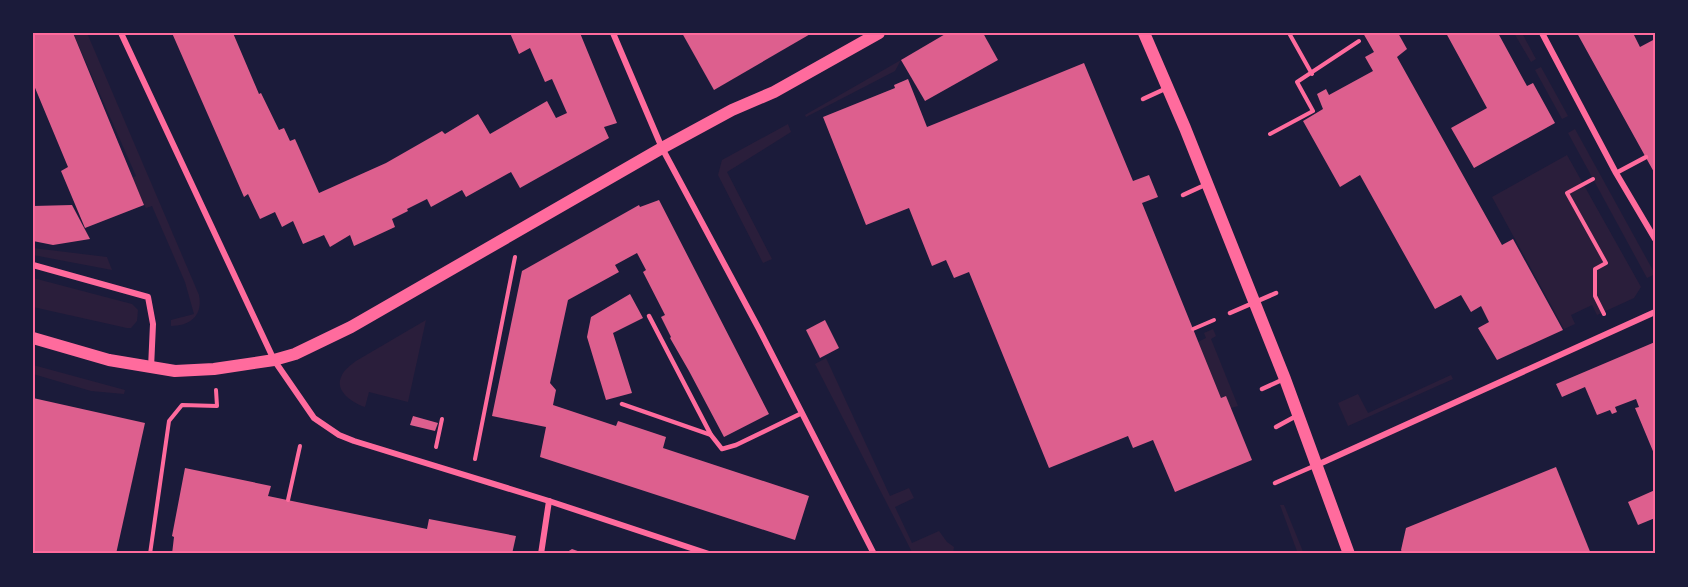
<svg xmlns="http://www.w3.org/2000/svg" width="1688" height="587" font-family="'Noto Serif',serif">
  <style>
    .green { fill: #2a1e3b }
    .building { fill: #dd5f8e }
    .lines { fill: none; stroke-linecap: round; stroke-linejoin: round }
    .path { stroke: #ff6b9d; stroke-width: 4 }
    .service { stroke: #ff6b9d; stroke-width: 4.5 }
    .minor { stroke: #ff6b9d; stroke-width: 6 }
    .secondary { stroke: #ff6b9d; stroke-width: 12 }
    .neatline { fill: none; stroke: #ff6b9d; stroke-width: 2 }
  </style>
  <rect width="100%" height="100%" fill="#1b1b3a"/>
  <g class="green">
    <path d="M73 33H87L199 295C203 315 191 326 171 326V320L194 314 185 282 152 206 146 208 144 205 132 178 136 176Z"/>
    <path d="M1514 33H1522L1536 59 1531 62Z"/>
    <path d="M901 60 895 71 806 117 805 115Z"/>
    <path d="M1541 67 1568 116 1562 119 1535 70Z"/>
    <path d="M788 124 791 132 727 172 772 259 763 263 718 175 722 160Z"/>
    <path d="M1575 129 1655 274 1647 278 1568 133Z"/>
    <path d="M1567 155 1641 287 1634 298 1597 315 1592 305 1571 315 1575 324 1564 329 1492 197Z"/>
    <path d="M33 248 107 257 112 270 33 255Z"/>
    <path d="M33 278 132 304 138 310 137 321 131 328H127L33 307Z"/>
    <path d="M426 320 408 402 369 392 365 407C353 403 333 391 342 375 345 369 351 365 356 361Z"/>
    <path d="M1213 329 1216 336 1211 339 1238 406 1231 408 1221 398 1198 342 1206 338 1204 333Z"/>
    <path d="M826 358 890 496 909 488 914 498 895 507 912 543 939 531 947 542 954 547 953 554H913L815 364Z"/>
    <path d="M33 365 125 390 124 394 91 391 33 374Z"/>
    <path d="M1451 375 1453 379 1348 426 1338 403 1358 394 1368 413Z"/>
    <path d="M1280 505H1284L1304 554H1298Z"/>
  </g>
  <g class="building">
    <path d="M33 33H73L144 205 85 228 61 171 68 167 33 83Z"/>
    <path d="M172 33H233L259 94 261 93 279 130 284 128 290 141 295 139 319 193 386 163 442 131 445 134 478 114 490 134 547 101 556 118 567 113 552 79 545 82 530 48 519 54 510 33H580L617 123 604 127 609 138 520 188 511 172 466 197 462 190 431 207 427 199 407 209 408 211 392 219 395 227 354 246 350 235 330 247 324 235 303 244 293 221 282 227 275 212 260 219 248 194 244 197Z"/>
    <path d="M682 33H812L714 90Z"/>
    <path d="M947 33H983L998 60 925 101 901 60Z"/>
    <path d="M1363 33H1398L1407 49 1397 57 1502 245 1513 239 1563 330 1497 360 1478 328 1489 322 1481 306 1471 312 1461 295 1435 309 1360 175 1340 187 1303 121 1323 109 1317 94 1326 89 1329 95 1373 71 1365 57 1374 52Z"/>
    <path d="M1446 33H1498L1527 86 1533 83 1555 123 1474 168 1451 128 1487 108Z"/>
    <path d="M1577 33H1633L1640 47 1655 39V174Z"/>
    <path d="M1084 63 1133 181 1149 175 1158 197 1142 203 1221 398 1226 396 1252 460 1175 492 1153 440 1133 448 1128 436 1049 468 969 272 954 278 946 260 932 266 909 208 866 225 823 117 895 88 894 85 908 79 927 127Z"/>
    <path d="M659 200 769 414 724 437 689 371 670 338 671 337 661 317 665 315 643 272 646 270 637 253 615 265 619 272 568 300 550 383 556 390 553 405 616 426 618 421 666 437 663 448 809 496 795 540 540 457 546 427 492 416 522 271 639 205 640 207Z"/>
    <path d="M72 205 90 239 53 245 33 241V206Z"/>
    <path d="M630 294 643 318 613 333 632 393 606 400 587 337 591 317Z"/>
    <path d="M825 320 839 348 820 358 806 330Z"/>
    <path d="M1655 342V456L1635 408 1639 407 1636 399 1615 407 1617 412 1612 414 1610 410 1597 415 1585 387 1562 397 1556 384Z"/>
    <path d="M33 398 145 423 116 554H33Z"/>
    <path d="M413 416 438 423 435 431 410 425Z"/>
    <path d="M1556 467 1591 554H1403L1401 550 1406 528Z"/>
    <path d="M185 468 271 486 268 496 427 529 429 519 516 536 512 554H172L174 537 172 536Z"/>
    <path d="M1655 490V518L1638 525 1628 502Z"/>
    <path d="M572 549 586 554H564Z"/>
  </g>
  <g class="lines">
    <g class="path">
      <path d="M1289 33 1312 74"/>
      <path d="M1270 134 1313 111 1297 82 1359 41"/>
      <path d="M1593 179 1567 193 1606 263 1595 269V296L1604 314"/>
      <path d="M1193 329 1214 320"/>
      <path d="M436 447 442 419"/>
      <path d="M475 459 515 257"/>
      <path d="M288 500 300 446"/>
      <path d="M150 554 169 421 182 405 217 406 216 390"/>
    </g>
    <g class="service">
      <path d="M1143 99 1167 88"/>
      <path d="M1616 173 1646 157"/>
      <path d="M1183 195 1207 184"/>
      <path d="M1230 313 1276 293"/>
      <path d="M649 316 711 435"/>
      <path d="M1262 389 1284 379"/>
      <path d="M622 404 711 435 722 449 736 445 802 413"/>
      <path d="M1276 427 1298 415"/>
      <path d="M1275 483 1314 466"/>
    </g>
    <g class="minor">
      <path d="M121 33 274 360 314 418 339 435 354 441 549 501 709 554"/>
      <path d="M613 33 662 148 759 329 874 554"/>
      <path d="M1542 33 1616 173 1655 239"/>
      <path d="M33 265 148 297 153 324 151 368"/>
      <path d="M1317 465 1655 312"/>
      <path d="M541 554 549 501"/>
    </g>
    <g class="secondary">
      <path d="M1144 33 1185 128 1285 379 1349 554"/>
      <path d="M33 338 109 360 175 371 214 369 274 360 295 354 351 327 662 148 732 110 774 92 879 33"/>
    </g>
  </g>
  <rect width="1688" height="587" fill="none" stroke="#1b1b3a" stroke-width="69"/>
  <rect x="34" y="34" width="1620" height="518" class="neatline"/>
</svg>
